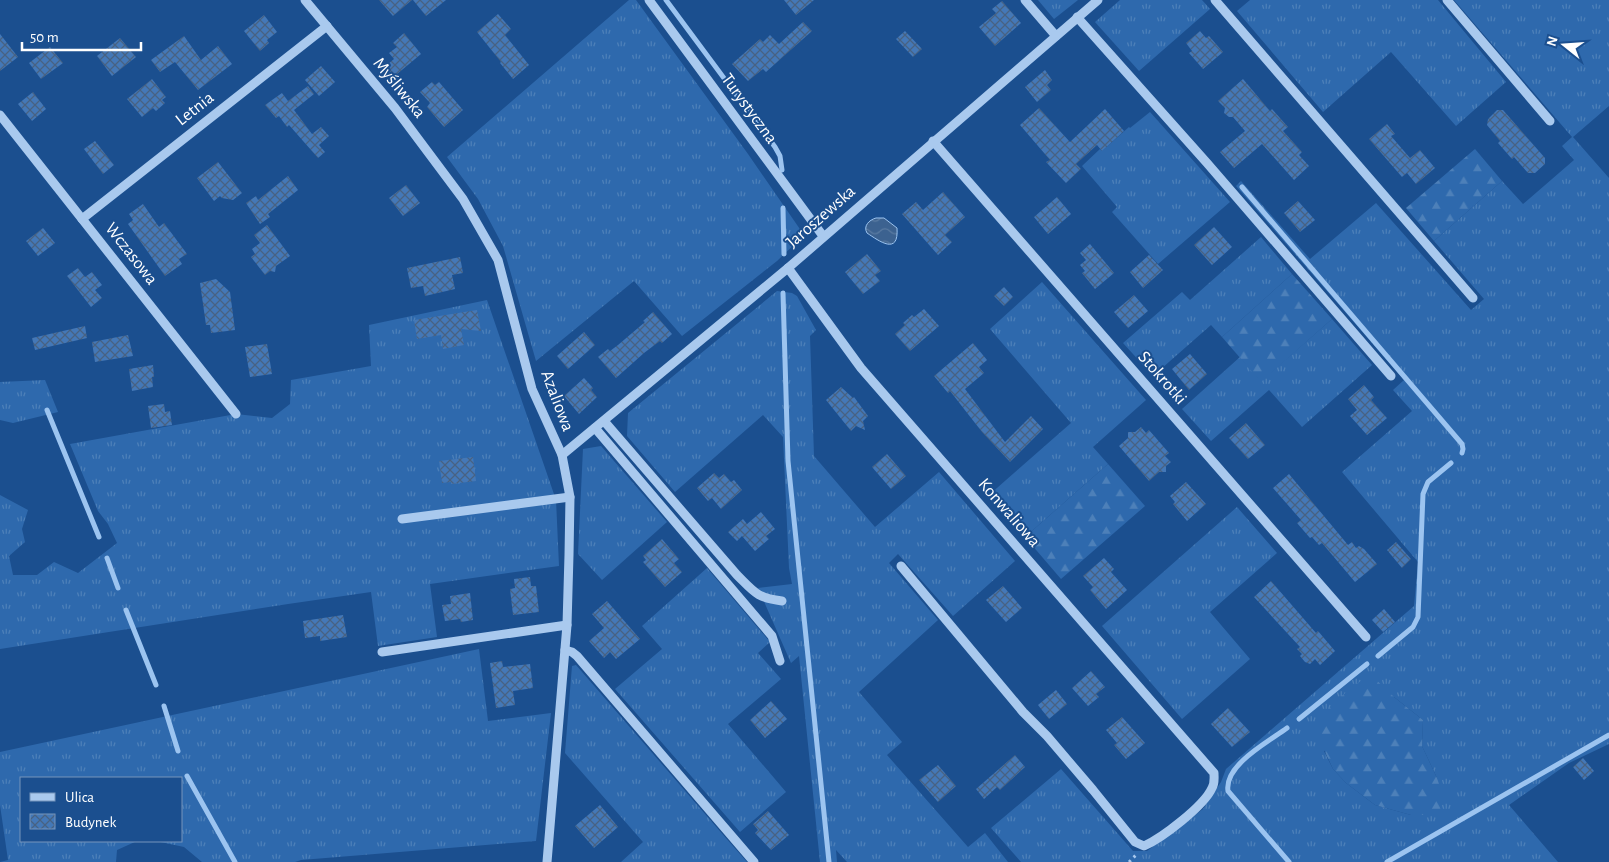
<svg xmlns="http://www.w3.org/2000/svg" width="1609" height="862" font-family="'Alegreya Sans',sans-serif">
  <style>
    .grass { fill: url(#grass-tufts); fill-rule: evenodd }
    .forest { fill: url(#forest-firs) }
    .water { fill: url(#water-waves); stroke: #9cc4f0 }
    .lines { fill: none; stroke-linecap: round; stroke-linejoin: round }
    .stream { stroke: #9cc4f0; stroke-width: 5 }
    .building { fill: url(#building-cross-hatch) }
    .path { stroke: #a9c9ee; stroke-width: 3; stroke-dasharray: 2.5 4; stroke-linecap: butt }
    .minor { stroke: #a9c9ee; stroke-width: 9 }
    .labels { text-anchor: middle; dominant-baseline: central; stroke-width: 4; stroke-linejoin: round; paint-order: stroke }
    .street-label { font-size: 18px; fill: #fff; stroke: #1b4f8f }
  </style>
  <defs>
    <pattern id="grass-tufts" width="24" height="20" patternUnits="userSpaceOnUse" patternTransform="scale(1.25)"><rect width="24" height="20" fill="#2e69ad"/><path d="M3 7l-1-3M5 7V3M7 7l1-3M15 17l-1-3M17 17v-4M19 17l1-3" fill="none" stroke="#4d80b9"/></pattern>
    <pattern id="forest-firs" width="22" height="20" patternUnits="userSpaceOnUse" patternTransform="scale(1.25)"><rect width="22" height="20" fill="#2e69ad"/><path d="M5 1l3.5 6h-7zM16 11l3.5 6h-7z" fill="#4d80b9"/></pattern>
    <pattern id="water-waves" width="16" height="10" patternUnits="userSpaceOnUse" patternTransform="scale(1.25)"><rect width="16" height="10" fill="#3c6290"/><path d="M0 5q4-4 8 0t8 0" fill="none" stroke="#597aa1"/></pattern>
    <pattern id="building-cross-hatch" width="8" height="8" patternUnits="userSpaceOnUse" patternTransform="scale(1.25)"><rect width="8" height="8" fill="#4478b7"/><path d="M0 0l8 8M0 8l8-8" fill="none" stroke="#486282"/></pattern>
  </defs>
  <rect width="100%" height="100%" fill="#1b4f8f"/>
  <g class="grass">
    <path d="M629 0H636L748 154 804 235 777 261 682 336 634 281 536 361 503 246 478 199 447 157Z"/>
    <path d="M1038 0H1078L1054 19Z"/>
    <path d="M1120 0H1202L1210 9 1139 71 1095 22Z"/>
    <path d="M1250 0H1438L1506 82 1456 126 1391 52 1323 112 1237 11Z"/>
    <path d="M1454 0H1609V106L1573 137 1609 178V744L1569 763 1509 805 1558 862H1021L991 828 1061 769 1133 851H1147L1203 809 1221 782 1226 769 1414 606 1418 562 1342 472 1412 411 1393 390 1404 380 1236 186 1241 181 1310 259 1376 203 1471 310 1484 299 1434 241 1502 181 1523 204 1574 160 1562 146 1572 137ZM1394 697 1423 720 1422 746 1437 778 1439 804 1411 815 1375 805 1346 783 1333 769 1324 751Z"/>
    <path d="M1150 112 1230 202 1158 264 1112 212 1117 207 1082 166 1100 149 1102 151 1129 127 1130 128Z"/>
    <path d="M1261 237 1292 274 1222 337 1211 325 1153 376 1123 343 1182 292 1190 300Z"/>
    <path d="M1042 282 1146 400 1093 447 1108 464 1025 537 989 495 1071 423 990 329Z"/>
    <path d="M777 291 792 293 797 296 816 330 810 336 814 456 875 527 939 472 1015 561 953 616 898 554 889 563 938 620 859 692 902 742 887 755 968 847 985 833 1008 862H847L836 850 837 862H820L799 656 791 663 758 588 792 584 789 568 783 437 763 415 675 492 627 436 628 413Z"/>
    <path d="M487 300 556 500 559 566 430 584 437 637 378 646 371 592 288 604 0 649V495L28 510 22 529 25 542 9 556 13 575H37L54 562 78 573 117 543 108 524 98 511 70 444 236 414 272 418 290 404 291 380 371 366 369 325Z"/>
    <path d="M1332 319 1372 365 1302 427 1269 390 1211 441 1182 409 1240 357 1261 381Z"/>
    <path d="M45 380 58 412 13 423 0 420V382Z"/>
    <path d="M601 446 667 522 602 580 578 554 583 449Z"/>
    <path d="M1237 507 1277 553 1210 612 1250 659 1182 719 1102 626Z"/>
    <path d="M707 568 770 642 758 653 781 679 728 724 786 792 740 832 615 689 662 649 642 626Z"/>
    <path d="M479 649 488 721 551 713 536 841 301 860 295 862H202L184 847 156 841H181V778H21V841H137L117 850 116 862H0L8 860 0 805V752Z"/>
    <path d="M576 665 725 837 747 862H621L643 842 565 753 572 666Z"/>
  </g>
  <g class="forest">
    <path d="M1475 149 1502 181 1434 241 1406 208Z"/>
    <path d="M1292 274 1332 319 1261 382 1222 337Z"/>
    <path d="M1108 464 1145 506 1061 579 1025 537Z"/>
    <path d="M1370 674 1394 697 1423 720 1422 746 1437 778 1440 787 1439 804 1441 810 1426 815H1411L1375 805 1346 783 1333 769 1319 739 1316 729C1326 704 1350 690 1370 674Z"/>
  </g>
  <path class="water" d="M876 218H884L897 228C899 256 879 241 867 233 863 226 869 220 876 218Z"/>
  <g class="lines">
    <g class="stream">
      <path d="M666 0 775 147 780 156 782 170"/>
      <path d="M1242 187 1462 444 1463 449 1462 453"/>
      <path d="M783 208 784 254"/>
      <path d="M783 293 788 461 829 862"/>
      <path d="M47 410 99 537"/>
      <path d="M107 558 118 588"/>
      <path d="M126 610 156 685"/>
      <path d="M1378 656 1413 627 1418 617 1423 494 1428 482 1451 463"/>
      <path d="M164 706 178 751"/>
      <path d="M1299 719 1367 664"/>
      <path d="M1287 728C1268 742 1224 765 1228 791L1289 862"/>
      <path d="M187 776 235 862"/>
      <path d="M1387 862 1609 735"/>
    </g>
  </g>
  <g class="building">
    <path d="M379 0H412L393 16Z"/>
    <path d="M413 0H446L426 16Z"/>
    <path d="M784 0H814L796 15Z"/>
    <path d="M1002 1 1021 23 995 46 979 27 996 13 992 9Z"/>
    <path d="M498 14 511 29 505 35 529 65 513 79 500 63 501 62 477 32Z"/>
    <path d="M264 15 277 32 267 40 269 43 260 51 244 31Z"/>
    <path d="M803 22 812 31 766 72 763 69 748 81 732 64 760 39 763 42 770 35 779 44Z"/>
    <path d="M905 31 922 49 913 57 896 39Z"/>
    <path d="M1200 31 1206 38 1209 36 1223 52 1203 69 1189 53 1192 51 1186 43Z"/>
    <path d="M404 33 421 54 390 80 382 69 394 59 389 53 397 47 393 43Z"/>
    <path d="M0 34 18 57 0 71Z"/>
    <path d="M184 36 201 60 218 46 232 64 198 90 175 62 160 72 151 60Z"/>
    <path d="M120 38 136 57 112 76 97 56Z"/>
    <path d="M50 47 63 63 41 79 29 63Z"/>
    <path d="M321 66 335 82 319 96 305 80Z"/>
    <path d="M1045 70 1052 80 1047 85 1051 90 1037 102 1025 87Z"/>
    <path d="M152 79 166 97 162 100 165 103 156 111 153 108 142 117 127 99Z"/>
    <path d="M1243 79 1270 111 1272 109 1288 127 1283 131 1302 152 1299 155 1309 166 1294 180 1262 144 1234 168 1220 152 1245 131 1233 117H1229L1224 113 1225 108 1218 101Z"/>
    <path d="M432 82 435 85 439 82 463 110 444 127 427 107 430 103 420 92Z"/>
    <path d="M308 86 314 94 294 110 312 134 321 127 329 136 319 145 325 152 318 158 289 125 287 127 279 116 276 118 265 105 282 93 288 101Z"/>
    <path d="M33 92 46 109 32 121 18 104Z"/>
    <path d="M1039 108 1070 142 1105 109 1124 131 1102 151 1097 145 1076 164 1081 169 1066 183 1046 162 1050 160 1020 125Z"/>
    <path d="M1497 110H1503L1545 158V164L1535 173H1528L1514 157 1512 159 1498 143 1500 141 1487 125 1488 119Z"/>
    <path d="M1387 124 1395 134 1391 136 1410 158 1420 150 1435 168 1416 184 1407 173 1402 177 1369 139Z"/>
    <path d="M95 141 114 165 103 174 84 149Z"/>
    <path d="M218 162 242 193 233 200 222 198 220 196 214 201 197 178Z"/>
    <path d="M288 176 298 190 268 214 270 217 260 224 246 203 256 196 258 200Z"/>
    <path d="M406 185 420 203 403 216 389 198Z"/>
    <path d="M943 192 965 217 945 235 952 242 938 255 902 214 916 202 923 210Z"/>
    <path d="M1057 197 1071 214 1048 234 1034 217Z"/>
    <path d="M1298 201 1315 220 1300 232 1284 213Z"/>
    <path d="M143 204 159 227 164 223 187 254 179 259 182 264 165 276 128 224 133 220 129 214Z"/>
    <path d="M267 225 290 256 276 266 275 272 270 271 265 275 251 257 255 254 252 249 260 243 254 235Z"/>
    <path d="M1214 227 1232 247 1212 265 1194 245Z"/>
    <path d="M43 228 55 243 38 256 26 241Z"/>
    <path d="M1090 244 1114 273 1095 289 1082 273 1085 271 1080 265 1086 260 1080 253Z"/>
    <path d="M867 254 881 271 875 275 880 281 863 294 845 272Z"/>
    <path d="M1149 255 1163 270 1143 288 1130 272Z"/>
    <path d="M460 257 463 273 452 275 455 289 425 296 423 286 411 288 407 268Z"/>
    <path d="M78 268 85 277 92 272 102 285 95 290 102 298 91 307 67 276Z"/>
    <path d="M216 279 230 292 235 330 211 333 210 325H206L200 283Z"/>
    <path d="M1004 287 1013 297 1004 306 994 296Z"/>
    <path d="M1134 295 1148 311 1128 328 1114 312Z"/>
    <path d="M924 309 939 326 910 351 895 334 905 325 903 323 912 315 914 317Z"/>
    <path d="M477 310 481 331 461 329 464 345 443 349 441 335 417 339 414 320Z"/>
    <path d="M653 312 672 334 662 343 660 341 644 353 616 378 598 357 608 349 610 351 618 345 645 322 643 321Z"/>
    <path d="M85 326 87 338 35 350 32 338Z"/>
    <path d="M584 332 595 345 568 369 557 356Z"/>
    <path d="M128 335 133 356 95 362 92 342Z"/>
    <path d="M973 343 987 360 979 367 984 373 965 389 1005 442 1031 416 1043 429 1010 462 982 432 950 391 948 393 934 376Z"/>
    <path d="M267 344 272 374 250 377 245 347Z"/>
    <path d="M1190 354 1207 374 1189 390 1172 369Z"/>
    <path d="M153 365 154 377H152L153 387 132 391 129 369Z"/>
    <path d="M584 378 593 388 591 390 597 397 579 414 564 396Z"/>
    <path d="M1364 385 1374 397 1371 400 1387 418 1367 435 1350 416 1357 410 1348 399Z"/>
    <path d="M841 387 853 398 854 397 868 416 863 421 865 430 856 426 851 431 826 400Z"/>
    <path d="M164 404 165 412 170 411 172 425 151 428 148 406Z"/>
    <path d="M1246 423 1265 445 1248 459 1229 438Z"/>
    <path d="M1141 427 1146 433 1149 430 1169 453 1165 456 1171 462 1166 466V472H1159L1149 481 1119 446 1128 438V432H1135Z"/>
    <path d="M887 454 906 476 891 489 872 467Z"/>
    <path d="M473 457 476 481 451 484V482L442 483 439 461Z"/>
    <path d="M714 473 719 478 724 474 731 482 734 480 742 490 721 509 712 498 708 501 697 488Z"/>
    <path d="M1289 474 1348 545 1352 542 1356 548 1359 546 1364 549 1377 564 1355 582 1322 543 1319 545 1312 537 1310 538 1297 523 1301 520 1273 488Z"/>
    <path d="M1186 482 1206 504 1187 521 1173 504 1175 502 1170 496Z"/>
    <path d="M761 512 775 529 766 536 769 539 755 551 742 536 737 541 728 532 743 519 747 524Z"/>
    <path d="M662 539 679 559 674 563 682 572 665 587 643 562 646 560 643 556Z"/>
    <path d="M1396 542 1411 559 1402 568 1387 550Z"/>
    <path d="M1104 558 1114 569 1111 572 1127 590 1106 609 1090 590 1093 587 1083 576Z"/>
    <path d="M530 577 531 586H536L539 612 513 615 510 589 515 588 514 579Z"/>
    <path d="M1271 581 1316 633 1318 631 1335 651 1320 665 1315 659 1310 664 1305 662 1300 656 1302 654 1297 649 1300 647 1254 597Z"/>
    <path d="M1003 586 1022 608 1006 622 986 600Z"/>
    <path d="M470 593 473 620 461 622 460 619 445 621 442 605 451 604 450 596Z"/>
    <path d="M607 601 640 639 616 659 610 652 604 658 589 641 604 628 592 614Z"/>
    <path d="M1384 609 1395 622 1383 632 1372 620Z"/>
    <path d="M343 615 347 637 320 641V636L305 638 303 621Z"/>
    <path d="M502 661 503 667 530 664 533 688 513 691 515 705 496 708 490 663Z"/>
    <path d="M1091 671 1105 687 1096 694 1099 697 1088 706 1072 688Z"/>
    <path d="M1056 690 1067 704 1049 719 1038 705Z"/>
    <path d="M771 701 787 719 765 738 750 720Z"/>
    <path d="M1228 708 1250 732 1232 747 1211 724Z"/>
    <path d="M1122 717 1145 743 1126 759 1114 745 1117 743 1106 730Z"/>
    <path d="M1015 755 1025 767 1000 790 997 787 984 799 976 789Z"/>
    <path d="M1583 758 1594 771 1584 780 1573 767Z"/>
    <path d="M938 765 956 786 938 802 919 780Z"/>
    <path d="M600 805 618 827 594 848 575 826Z"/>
    <path d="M768 811 789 835 771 850 755 833 758 830 753 824Z"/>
  </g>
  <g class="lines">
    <path class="path" d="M1129 862 1136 855"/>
    <g class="minor">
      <path d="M305 0 395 108 463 199 498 260 532 389 562 455 570 497 569 555 567 625 547 862"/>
      <path d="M649 0 823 236"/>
      <path d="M1025 0 1056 36"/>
      <path d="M1215 0 1473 298"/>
      <path d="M1447 0 1550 121"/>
      <path d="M1077 17 1207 163 1391 376"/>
      <path d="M0 115 236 414"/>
      <path d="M933 141 1366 637"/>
      <path d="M82 219 327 26"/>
      <path d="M788 268 861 368 1214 773C1214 778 1215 783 1212 788 1204 806 1162 838 1144 846L1135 842 1093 790 1047 736 1023 712 901 566"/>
      <path d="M604 421 737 575C754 592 757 598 782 601"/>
      <path d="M595 428 772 636 780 661"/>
      <path d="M562 455 788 268 1098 0"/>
      <path d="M402 519 570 497"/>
      <path d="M565 650 572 652 577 656 754 862"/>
      <path d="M382 652 567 625"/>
    </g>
  </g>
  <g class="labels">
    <g class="street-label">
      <text transform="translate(399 88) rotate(51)">Myśliwska</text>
      <text transform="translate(195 109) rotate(-38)">Letnia</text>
      <text transform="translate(749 109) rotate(54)">Turystyczna</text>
      <text transform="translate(821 217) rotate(-41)">Jaroszewska</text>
      <text transform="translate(131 254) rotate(52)">Wczasowa</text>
      <text transform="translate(1162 378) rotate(49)">Stokrotki</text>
      <text transform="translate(557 401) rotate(69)">Azaliowa</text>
      <text transform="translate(1009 513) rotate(49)">Konwaliowa</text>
    </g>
  </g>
  <rect x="20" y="777" width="162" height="65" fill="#1b4f8f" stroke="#7695bc"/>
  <rect x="30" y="793" width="25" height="8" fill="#a9c9ee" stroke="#7695bc"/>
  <text x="65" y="802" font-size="15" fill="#ffffff">Ulica</text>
  <rect x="30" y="814" width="25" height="15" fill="url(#building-cross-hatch)" stroke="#7695bc"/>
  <text x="65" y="827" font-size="15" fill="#ffffff">Budynek</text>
  <g transform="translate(1564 45) rotate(287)" stroke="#1b4f8f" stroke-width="4" paint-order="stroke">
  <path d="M0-4L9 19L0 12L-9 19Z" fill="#ffffff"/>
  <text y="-8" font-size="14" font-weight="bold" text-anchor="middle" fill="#ffffff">N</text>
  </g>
  <path d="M22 42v8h119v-8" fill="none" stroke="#ffffff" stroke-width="2.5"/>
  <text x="30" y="42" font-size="15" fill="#ffffff" stroke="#1b4f8f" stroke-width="4" paint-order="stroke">50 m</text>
</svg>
